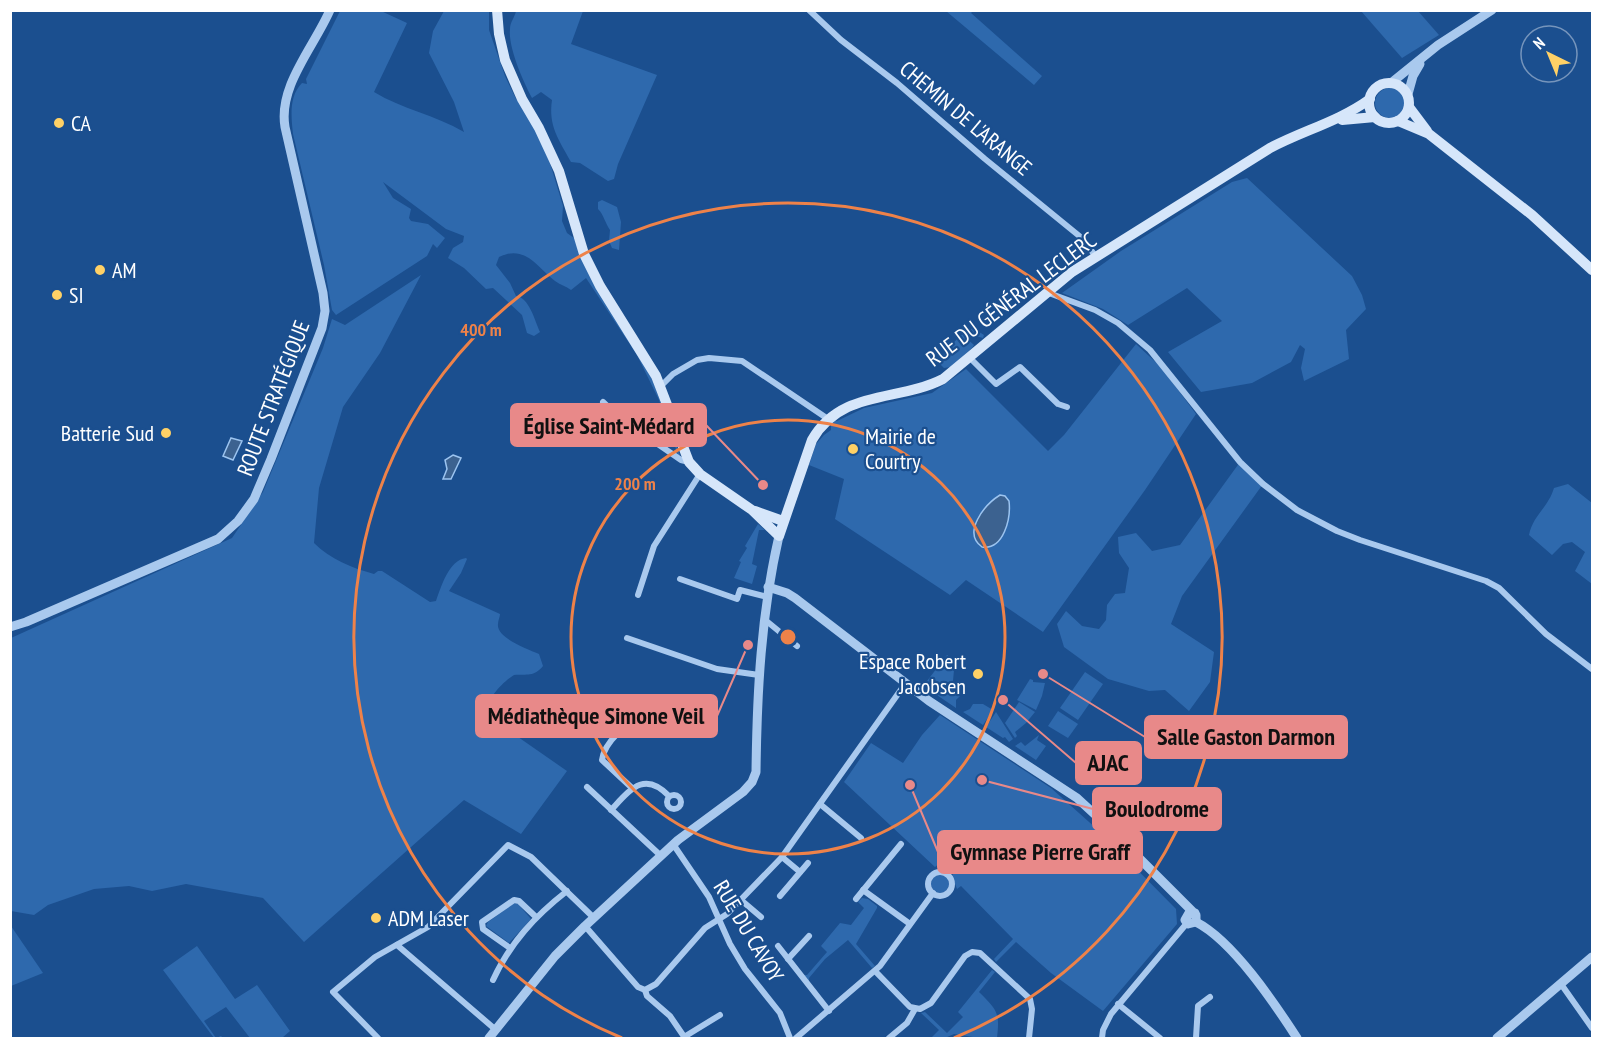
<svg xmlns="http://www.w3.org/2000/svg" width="1603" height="1049" font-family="'PT Sans Narrow',sans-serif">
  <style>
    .green { fill: #2e69ad }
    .water { fill: #3c6290; stroke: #9cc4f0; stroke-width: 1.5 }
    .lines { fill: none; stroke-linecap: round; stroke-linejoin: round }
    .minor { stroke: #a9c9ee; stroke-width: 6 }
    .tertiary { stroke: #a9c9ee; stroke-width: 9 }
    .secondary { stroke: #d6e6fa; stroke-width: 10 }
    .ring { fill: none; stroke: #ee8249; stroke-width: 3 }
    .poi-dot { fill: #ffd166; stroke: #1b4f8f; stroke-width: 2 }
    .labels { text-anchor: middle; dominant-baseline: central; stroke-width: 4.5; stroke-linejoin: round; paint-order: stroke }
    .street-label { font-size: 22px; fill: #fff; stroke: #1b4f8f }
    .poi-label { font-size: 22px; fill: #fff; stroke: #1b4f8f; text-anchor: start }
    .centre { fill: #ee8249; stroke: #1b4f8f; stroke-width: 3 }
    .ring-label { font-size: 18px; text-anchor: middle; font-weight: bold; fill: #ee8249; stroke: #1b4f8f; stroke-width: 4.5; stroke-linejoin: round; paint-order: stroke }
    .leader { fill: none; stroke: #e88989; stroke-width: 2 }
    .callout-dot { fill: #e88989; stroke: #1b4f8f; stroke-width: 2 }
    .callout { fill: #e88989; stroke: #e88989; stroke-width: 2 }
    .callout-label { font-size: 24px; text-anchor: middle; font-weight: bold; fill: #111 }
  </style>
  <rect width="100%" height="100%" fill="#1b4f8f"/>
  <g class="green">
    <path d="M340 11H381L407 23 374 92C402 109 435 115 464 132L454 102 429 53 433 31 444 11H489V30L505 76 516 99 527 110 550 163 563 206 562 221 567 233 574 238 647 365 680 455H678L659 400 637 355 586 278 571 290C566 286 560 285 555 281 537 267 525 244 499 257L496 265 510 283 516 296C529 297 535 321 540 332L534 336 527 333 522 315 493 288 486 289 464 268 448 258 453 248 463 242 464 236 446 229 383 182 393 198 411 209 409 218 411 221 428 224 445 238 437 248 433 244 427 256 336 315 332 310 324 265 293 134C291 116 289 96 302 83L307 84 306 79Z"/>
    <path d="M516 11H583L571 44 657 75 618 164 614 179 608 181 580 163 571 162C559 140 548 126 552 100L541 92 532 98C523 81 508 47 510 29 510 22 515 17 516 11Z"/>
    <path d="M946 11H973L971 13 1042 76 1034 85Z"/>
    <path d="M1361 11H1418L1439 35 1402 58Z"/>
    <circle cx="1390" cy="103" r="15"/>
    <path d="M1247 178 1352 276 1362 295 1366 309 1346 330 1349 359 1304 381 1301 368 1305 349 1300 345 1291 362 1252 383 1201 392 1168 352 1222 321 1187 288 1128 325 1103 309 1062 293 1121 251 1232 182Z"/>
    <path d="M602 200 617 207 621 222 619 250 612 248 609 241 610 230C605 223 604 215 598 209V202Z"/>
    <path d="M421 275 380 353 343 407 319 488 314 543C330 559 352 568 374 574L378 571H382L430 602 436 601C441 587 449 560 466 558L467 559 461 573 449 591 500 614C500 617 498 620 498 624 496 638 528 649 539 654L543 666C534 677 527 674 514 675 502 682 486 700 485 714L567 771 521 834 464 800 304 942 263 898 186 884 152 891 129 886 94 889 48 905 34 915 11 911V921V638L232 538 263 492 323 348 332 319 345 325Z"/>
    <path d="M973 328 984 335 983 338 968 334 965 337 974 345 972 348 951 367 944 368 939 363V359C948 349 960 333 973 328Z"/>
    <path d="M1136 344 1161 367 1196 414 1145 490 1043 632 966 580 950 595 835 519 844 479 809 465 816 444 824 435 831 430V426L835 420 837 421 864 408 932 393 966 369 1048 451 1064 435Z"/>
    <path d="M1240 462 1263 484 1182 596 1171 624 1214 652 1210 682 1189 711 1165 690 1149 691 1108 679 1064 647 1057 624 1066 611 1082 626 1099 629 1106 620 1107 605 1115 594 1125 593 1129 568 1119 553 1118 537 1136 533 1152 551 1180 545Z"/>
    <path d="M1568 484 1592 503V584L1575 571 1585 552 1572 542 1563 544 1552 555 1529 535C1533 515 1548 508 1554 488Z"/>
    <path d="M758 524 765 530H759L752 564 757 566 752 584 734 578 741 562 739 561 747 548 745 546Z"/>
    <path d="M947 655 957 662 954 670 953 681 926 688 927 681Z"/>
    <path d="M1085 672 1103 684 1078 720 1060 708Z"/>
    <path d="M1030 679 1033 680V682L1045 683 1042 696 1036 710 1017 700Z"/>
    <path d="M953 683 960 696 956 700V708L928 689Z"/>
    <path d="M1019 702 1035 712 1026 723 1015 732 1017 736 1015 738 1005 723Z"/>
    <path d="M973 704H983L993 710 983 725 963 712 970 709Z"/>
    <path d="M1058 711 1078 724 1068 738 1048 726Z"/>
    <path d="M996 712 1013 739 1009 742 1005 737 1003 738 986 727Z"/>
    <path d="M940 715 1051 788 1098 830 1176 909 1177 924 1103 1011 1051 973 1016 942 996 962 994 959 1013 939 961 886 957 889 952 876 953 874 941 862 935 867 844 782 871 743 903 763 922 735Z"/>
    <path d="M1039 735 1037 740 1046 746 1036 760 1015 746 1021 742 1025 746Z"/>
    <circle cx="940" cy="884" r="9"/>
    <path d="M862 898 868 899 877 906V908L856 944 875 966 872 968 848 940 825 959 809 978V981L804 975H807L827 952 821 946 840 923 851 925 864 908 858 902Z"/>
    <path d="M514 903 518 904 531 919 509 943 486 926 488 922Z"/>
    <path d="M11 926 43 973 11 986H10Z"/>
    <path d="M197 946 235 999 257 985 290 1031 282 1038H250L226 1007 204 1021 216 1038 221 1036 223 1038H214L163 970Z"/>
    <path d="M992 970 995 972 979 992C997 1010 1000 1012 997 1038H973V1037L954 1034 945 1038H931L939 1030 921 1013 925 1012 947 1033 963 1017 958 1012Z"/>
  </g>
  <g class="water">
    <path d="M231 438 242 441 233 460 223 456Z"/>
    <path d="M453 455 461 458 451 479H443L447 469 445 460Z"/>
    <path d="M1000 495 1005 496 1009 501C1011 518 1004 550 982 547 962 533 984 505 1000 495Z"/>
  </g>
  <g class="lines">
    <g class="minor">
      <path d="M809 10 841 40 897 83 985 159 1083 239 1096 257"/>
      <path d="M1046 292 1095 310 1118 323 1150 350 1240 462 1263 484 1297 510 1337 531 1360 540 1486 581 1499 588 1546 634 1592 669"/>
      <path d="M970 358 996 384 1020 367 1058 404 1067 407"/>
      <path d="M661 386 673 374 697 360 709 358 742 361 828 419"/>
      <path d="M603 402 620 418 681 460 689 462"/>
      <path d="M680 579 737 599 740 590 767 597"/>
      <path d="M638 595 654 546 700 474"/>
      <path d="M764 619 797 646"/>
      <path d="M627 638 717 669 759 675"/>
      <path d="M618 733C611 740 603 749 602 760L632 788"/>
      <path d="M587 787 660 855"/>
      <circle cx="674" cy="802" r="7"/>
      <path d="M820 804 861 838"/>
      <path d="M611 810C630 790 644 770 669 796"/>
      <path d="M673 844 709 897 730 944 745 969 780 1013 790 1038"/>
      <path d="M782 857 800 872"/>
      <circle cx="940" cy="884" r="12"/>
      <path d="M863 890 910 924"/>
      <path d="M780 896 808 863"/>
      <path d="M856 899 901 844"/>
      <path d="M741 900 761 917"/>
      <path d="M585 926 638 987 645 990 656 984 705 928 727 914 782 857 905 684"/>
      <path d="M397 945 496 1030"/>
      <path d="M778 946 829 1011"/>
      <path d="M510 948 483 929 482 922 514 900 519 901 536 917"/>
      <path d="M788 959 809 936"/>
      <path d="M875 971 910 1007 920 1009 931 1003 965 956 972 952 980 953 1030 999 1032 1009 1029 1038"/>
      <path d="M493 980C510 943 535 916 567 891"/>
      <path d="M1561 984 1592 1028"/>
      <path d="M645 990 647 996 670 1016 685 1038"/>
      <path d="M1118 1004 1160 1038"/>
      <path d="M684 1037 720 1015"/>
      <path d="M378 1038 333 992 375 957 428 927 508 845 531 857 594 918"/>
      <path d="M796 1038 880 966 933 893"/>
      <path d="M889 1038 907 1023 915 1009"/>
      <path d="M1102 1038 1103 1030 1111 1014 1187 923"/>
      <path d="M1196 1038 1198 1006 1210 997"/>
    </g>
    <g class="tertiary">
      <path d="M1391 83 1438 45 1492 10"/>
      <path d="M1408 94 1413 76 1420 64"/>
      <path d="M768 587 787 593 795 598 929 701 1077 798 1102 821 1196 915V922L1188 924 1185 920 1189 913H1195"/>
      <path d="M10 627 26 622 218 539 238 521 254 499 271 459 322 328 325 311 323 293 285 127C278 86 314 47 330 10"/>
      <path d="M1196 922C1233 941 1275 1004 1297 1038"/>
      <path d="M489 1038 555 956 585 926 678 840 743 792 752 782 756 772C757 692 761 614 779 536"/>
      <path d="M1497 1038 1592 957"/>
    </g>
    <g class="secondary">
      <path d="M497 10 499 34 505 60 522 99 539 128 559 171 584 254 600 286 656 376 689 462 700 474 752 510 779 536 812 440C841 389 898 402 943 379L1072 272 1270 148C1304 130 1338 122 1370 99"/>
      <circle cx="1389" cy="103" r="20"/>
      <path d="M1409 107 1427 131"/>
      <path d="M1342 120 1375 117"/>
      <path d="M1398 121 1429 134 1532 215 1592 270"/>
      <path d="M755 511 783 521"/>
    </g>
  </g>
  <g class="ring">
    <circle cx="788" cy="637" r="217"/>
    <path d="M622 1038A434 434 0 1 1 954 1038"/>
  </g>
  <g class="poi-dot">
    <circle cx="59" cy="123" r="6"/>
    <circle cx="100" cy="270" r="6"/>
    <circle cx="57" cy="295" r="6"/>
    <circle cx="166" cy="433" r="6"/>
    <circle cx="853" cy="449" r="6"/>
    <circle cx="978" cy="674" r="6"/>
    <circle cx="376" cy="918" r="6"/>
  </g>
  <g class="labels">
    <g class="street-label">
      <text transform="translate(966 118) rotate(40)">CHEMIN DE L'ARANGE</text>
      <text transform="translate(1011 299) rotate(-37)">RUE DU GÉNÉRAL LECLERC</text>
      <text transform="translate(273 398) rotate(-69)">ROUTE STRATÉGIQUE</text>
      <text transform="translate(749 931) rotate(59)">RUE DU CAVOY</text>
    </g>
    <g class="poi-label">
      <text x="71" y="123">CA</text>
      <text x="112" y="270">AM</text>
      <text x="69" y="295">SI</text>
      <text x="154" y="433" text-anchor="end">Batterie Sud</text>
      <text x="865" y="436">Mairie de<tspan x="865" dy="25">Courtry</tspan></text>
      <text x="966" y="661" text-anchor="end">Espace Robert<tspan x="966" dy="25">Jacobsen</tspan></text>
      <text x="388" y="918">ADM Laser</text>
    </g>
  </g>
  <circle cx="788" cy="637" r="9" class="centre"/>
  <g class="ring-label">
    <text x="481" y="336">400 m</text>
    <text x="635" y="490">200 m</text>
  </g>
  <path class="leader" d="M763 485L706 425M748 645L717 716M1043 674L1145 737M1003 700L1076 763M982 780L1093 809M910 785L938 852"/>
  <g class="callout-dot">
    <circle cx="763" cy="485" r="6"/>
    <circle cx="748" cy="645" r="6"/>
    <circle cx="1043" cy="674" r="6"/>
    <circle cx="1003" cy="700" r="6"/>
    <circle cx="982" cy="780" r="6"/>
    <circle cx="910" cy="785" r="6"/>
  </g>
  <g class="callout">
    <rect x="511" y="404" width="195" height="42" rx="6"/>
    <rect x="476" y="695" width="241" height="42" rx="6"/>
    <rect x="1145" y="716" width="202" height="42" rx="6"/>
    <rect x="1076" y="742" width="65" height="42" rx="6"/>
    <rect x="1093" y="788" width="128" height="42" rx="6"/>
    <rect x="938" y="831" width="204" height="42" rx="6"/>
  </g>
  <g class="callout-label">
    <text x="609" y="434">Église Saint-Médard</text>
    <text x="596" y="724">Médiathèque Simone Veil</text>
    <text x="1246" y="745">Salle Gaston Darmon</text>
    <text x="1108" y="771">AJAC</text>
    <text x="1157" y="817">Boulodrome</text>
    <text x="1040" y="860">Gymnase Pierre Graff</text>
  </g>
  <rect width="1603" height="1049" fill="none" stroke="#ffffff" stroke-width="24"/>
  <g transform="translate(1549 54) rotate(317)"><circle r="28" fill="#1b4f8f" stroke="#7695bc" stroke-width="1.5"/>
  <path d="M0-4.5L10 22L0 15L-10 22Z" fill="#ffd166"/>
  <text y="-9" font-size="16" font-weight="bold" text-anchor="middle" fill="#ffffff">N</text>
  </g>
</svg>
